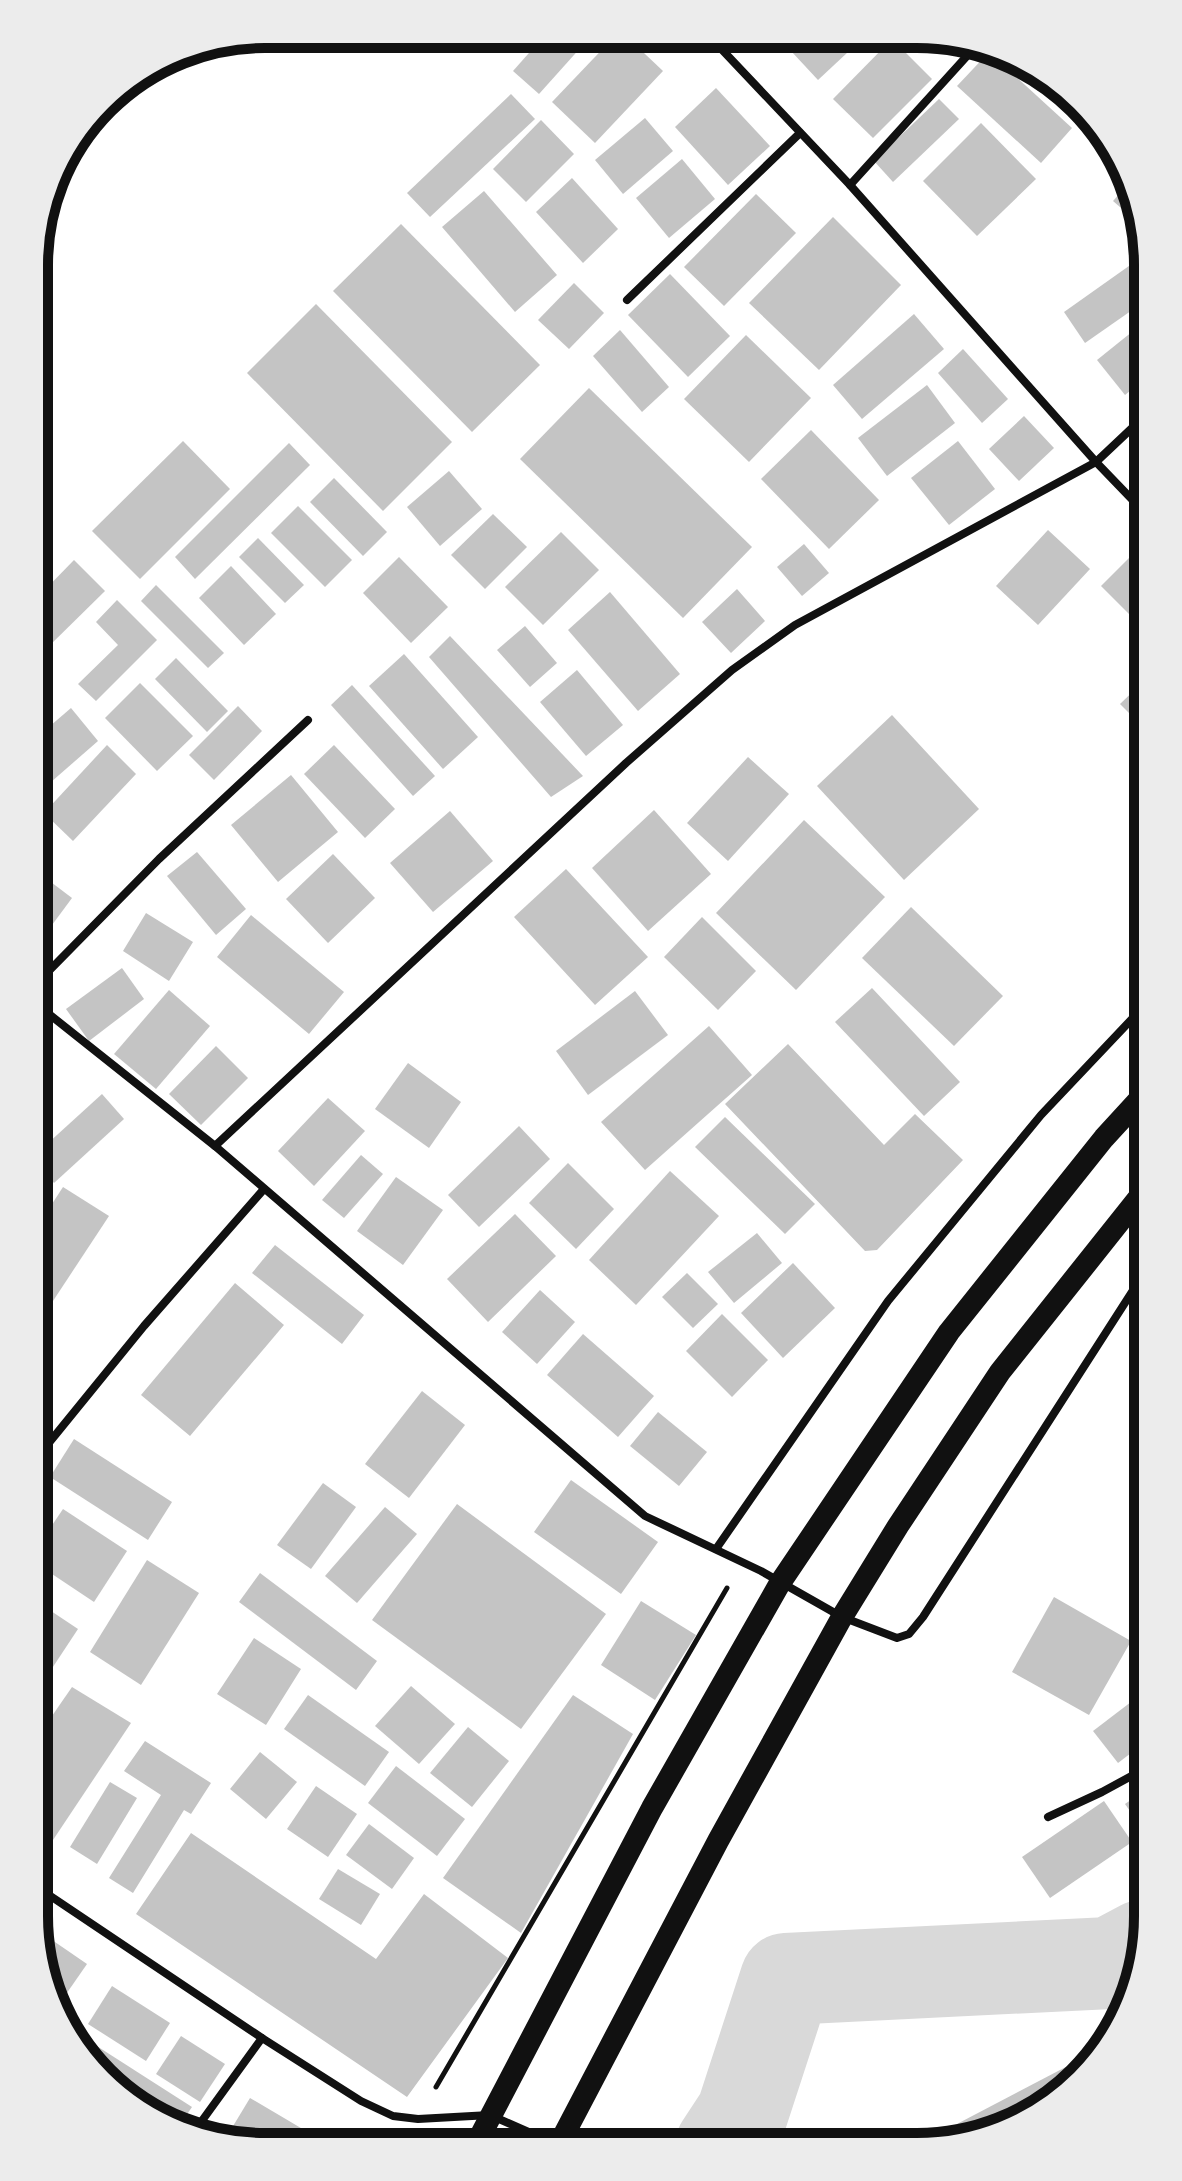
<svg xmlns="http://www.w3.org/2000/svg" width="1182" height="2181" font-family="'Space Grotesk',sans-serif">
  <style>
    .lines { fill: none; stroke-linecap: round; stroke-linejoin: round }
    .river { stroke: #d9d9d9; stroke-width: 92 }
    .building { fill: #c4c4c4 }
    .path { stroke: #111; stroke-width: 5 }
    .minor { stroke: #111; stroke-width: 8 }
    .trunk { stroke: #111; stroke-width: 22 }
    .rim { fill: none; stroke: #111; stroke-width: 10 }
  </style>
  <rect width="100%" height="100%" fill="#fff"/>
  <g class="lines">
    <path class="river" d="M721 2146 742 2114 786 1979 1110 1963 1142 1946"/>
  </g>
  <g class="building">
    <path d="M544 36H591L539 94 513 71Z"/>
    <path d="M615 36H626L663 71 595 143 552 102Z"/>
    <path d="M778 37H795L863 38 818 80Z"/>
    <path d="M892 39 932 79 873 138 833 99Z"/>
    <path d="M989 52 1072 128 1041 163 957 86Z"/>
    <path d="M716 88 770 146 728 185 675 127Z"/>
    <path d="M511 94 535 119 430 217 407 193Z"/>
    <path d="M939 99 959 119 893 182 874 161Z"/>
    <path d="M645 118 673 151 623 194 595 160Z"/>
    <path d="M541 120 574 154 526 202 493 169Z"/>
    <path d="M981 123 1036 179 977 236 923 181Z"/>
    <path d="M682 159 715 199 669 238 636 198Z"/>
    <path d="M572 178 618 229 583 263 536 212Z"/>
    <path d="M1130 182 1136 190 1142 226 1113 201Z"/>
    <path d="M484 191 557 275 515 312 442 227Z"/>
    <path d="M756 194 796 233 724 306 684 267Z"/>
    <path d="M833 217 901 285 819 370 749 303Z"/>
    <path d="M401 224 540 365 472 432 333 291Z"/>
    <path d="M1136 261 1148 279V299L1085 343 1064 312Z"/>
    <path d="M670 274 730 336 688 377 628 315Z"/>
    <path d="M574 283 604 313 569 349 538 320Z"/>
    <path d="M316 304 452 442 383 511 247 373Z"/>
    <path d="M914 314 944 349 862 419 833 385Z"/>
    <path d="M1148 319V376L1125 395 1097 360Z"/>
    <path d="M620 330 669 387 642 412 593 356Z"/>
    <path d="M746 335 811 398 749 462 684 399Z"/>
    <path d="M963 349 1008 399 982 423 938 373Z"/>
    <path d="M927 385 955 423 887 476 858 438Z"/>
    <path d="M589 388 752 547 683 618 520 459Z"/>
    <path d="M1024 416 1054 448 1019 481 989 449Z"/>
    <path d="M811 430 879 500 829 549 761 479Z"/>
    <path d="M183 441 230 489 140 579 92 531Z"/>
    <path d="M958 441 995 489 949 525 911 478Z"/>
    <path d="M289 443 310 465 195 579 175 557Z"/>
    <path d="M449 471 482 509 440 546 407 507Z"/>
    <path d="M334 478 387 532 363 556 310 502Z"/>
    <path d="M298 506 352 560 325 587 271 533Z"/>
    <path d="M493 514 527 547 485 589 451 555Z"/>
    <path d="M1048 530 1090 569 1038 625 996 586Z"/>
    <path d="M561 532 599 570 543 625 505 587Z"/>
    <path d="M258 538 304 585 285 603 239 557Z"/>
    <path d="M804 544 829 573 802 596 777 567Z"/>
    <path d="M1139 548 1148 557V633L1101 586Z"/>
    <path d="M399 557 448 607 411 643 363 593Z"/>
    <path d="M74 560 105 591 44 651 35 642 36 599Z"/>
    <path d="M231 566 276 614 244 645 199 598Z"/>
    <path d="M156 585 224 653 208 668 141 601Z"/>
    <path d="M737 589 765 621 731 653 702 622Z"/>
    <path d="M610 592 680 674 638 711 568 630Z"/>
    <path d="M117 600 157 640 96 701 78 684 118 645 96 622Z"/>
    <path d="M525 626 557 663 530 687 497 650Z"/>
    <path d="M450 636 583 776 551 797 429 657Z"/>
    <path d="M404 654 478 737 443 769 369 686Z"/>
    <path d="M176 658 228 711 207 732 155 679Z"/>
    <path d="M577 670 623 725 586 756 540 702Z"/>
    <path d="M1148 677V732L1120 704Z"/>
    <path d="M35 683 49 696 35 710Z"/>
    <path d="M140 683 193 736 157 771 105 718Z"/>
    <path d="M352 685 435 776 413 796 331 705Z"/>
    <path d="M238 706 262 731 214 780 189 755Z"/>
    <path d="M71 708 98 741 35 796V739Z"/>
    <path d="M892 715 979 809 904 880 817 786Z"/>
    <path d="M107 745 136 774 73 841 44 813Z"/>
    <path d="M334 745 395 809 365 838 304 774Z"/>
    <path d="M748 757 789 794 728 861 687 823Z"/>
    <path d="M291 775 338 832 278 882 231 825Z"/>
    <path d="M654 810 711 874 648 931 592 868Z"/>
    <path d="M450 811 493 861 433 912 390 863Z"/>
    <path d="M804 820 885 897 796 990 716 913Z"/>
    <path d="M197 852 246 909 216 935 167 876Z"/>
    <path d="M333 854 375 898 328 943 286 899Z"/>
    <path d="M566 869 648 957 595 1005 514 917Z"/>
    <path d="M35 870 72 898 35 948Z"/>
    <path d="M911 907 1003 996 954 1046 862 958Z"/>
    <path d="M146 913 193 942 169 981 123 951Z"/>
    <path d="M251 915 344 992 309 1034 217 957Z"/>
    <path d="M702 917 756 971 718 1010 664 957Z"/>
    <path d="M122 968 144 999 89 1041 66 1009Z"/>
    <path d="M872 988 960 1082 924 1116 835 1022Z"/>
    <path d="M169 990 210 1026 156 1089 114 1054Z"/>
    <path d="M635 991 668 1035 588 1095 556 1051Z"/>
    <path d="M709 1026 752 1075 645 1170 601 1122Z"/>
    <path d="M788 1044 884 1145 915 1114 963 1160 877 1250 865 1251 725 1104Z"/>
    <path d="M216 1046 248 1078 201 1125 169 1094Z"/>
    <path d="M408 1063 461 1102 429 1148 375 1109Z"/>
    <path d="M102 1094 124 1119 54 1183 35 1162V1155Z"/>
    <path d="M328 1098 365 1131 314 1186 278 1151Z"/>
    <path d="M725 1117 815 1204 785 1234 695 1147Z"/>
    <path d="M519 1126 550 1159 479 1227 448 1195Z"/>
    <path d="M361 1155 383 1174 344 1218 322 1200Z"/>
    <path d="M568 1163 614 1209 576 1249 529 1203Z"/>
    <path d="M670 1171 719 1216 636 1305 589 1260Z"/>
    <path d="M396 1177 443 1210 403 1265 357 1231Z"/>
    <path d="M63 1187 109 1216 51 1304 35 1293V1230Z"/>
    <path d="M515 1214 556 1256 488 1322 447 1279Z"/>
    <path d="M757 1233 782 1263 734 1303 708 1272Z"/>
    <path d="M275 1245 364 1315 342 1344 252 1273Z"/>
    <path d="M793 1263 835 1308 783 1358 741 1313Z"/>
    <path d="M687 1273 718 1304 693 1328 662 1297Z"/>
    <path d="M235 1283 284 1325 190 1436 141 1395Z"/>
    <path d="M540 1290 575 1322 537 1364 502 1332Z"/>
    <path d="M722 1314 768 1360 732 1397 686 1351Z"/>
    <path d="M583 1334 654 1396 618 1437 547 1375Z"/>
    <path d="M422 1391 465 1425 409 1498 365 1464Z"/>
    <path d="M658 1412 707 1452 679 1486 630 1446Z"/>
    <path d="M74 1439 172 1502 148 1540 50 1477Z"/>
    <path d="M571 1480 658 1542 621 1594 534 1532Z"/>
    <path d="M323 1483 356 1507 311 1569 277 1545Z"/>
    <path d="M457 1504 606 1614 521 1729 372 1620Z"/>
    <path d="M385 1507 417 1534 357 1603 325 1576Z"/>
    <path d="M63 1509 127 1551 94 1602 34 1562V1552Z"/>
    <path d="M147 1560 199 1593 141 1685 90 1652Z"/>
    <path d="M260 1573 377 1661 356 1690 239 1602Z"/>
    <path d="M1054 1597 1131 1641 1089 1715 1012 1672Z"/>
    <path d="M36 1601 78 1629 41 1685 34 1680Z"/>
    <path d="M641 1601 696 1635 655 1700 601 1665Z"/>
    <path d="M254 1638 301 1669 266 1725 217 1694Z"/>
    <path d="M411 1686 455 1724 419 1764 375 1726Z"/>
    <path d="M72 1687 131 1723 45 1852 34 1845V1742Z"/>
    <path d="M1148 1689V1740L1118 1763 1093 1731Z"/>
    <path d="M308 1695 389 1752 365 1786 284 1729Z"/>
    <path d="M573 1695 633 1734 521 1933 443 1878Z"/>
    <path d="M34 1699 47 1707 34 1728Z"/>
    <path d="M468 1727 509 1761 472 1807 430 1773Z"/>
    <path d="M145 1741 211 1783 191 1814 184 1810 133 1893 109 1878 161 1795 124 1771Z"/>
    <path d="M260 1752 297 1782 266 1819 230 1789Z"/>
    <path d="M396 1766 465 1819 437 1856 368 1803Z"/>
    <path d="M110 1782 137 1798 97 1864 70 1847Z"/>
    <path d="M316 1786 357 1814 328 1857 287 1829Z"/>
    <path d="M1148 1788 1147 1835 1125 1804Z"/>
    <path d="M1104 1801 1132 1842 1050 1898 1022 1857Z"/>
    <path d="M369 1824 414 1858 392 1889 346 1855Z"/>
    <path d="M191 1833 376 1959 424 1894 508 1958 407 2097 136 1914Z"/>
    <path d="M338 1869 380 1894 361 1925 319 1899Z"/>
    <path d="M36 1929 87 1964 62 2000 46 1989Z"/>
    <path d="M112 1986 170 2023 146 2061 88 2024Z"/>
    <path d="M78 2034 192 2107 181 2123 124 2099Z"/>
    <path d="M181 2036 225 2064 200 2102 156 2074Z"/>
    <path d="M1104 2047 1100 2056 992 2135 913 2147Z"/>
    <path d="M250 2098 311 2134 305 2145H235L224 2141Z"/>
  </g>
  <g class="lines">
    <path class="path" d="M436 2087 727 1588"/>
    <g class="minor">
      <path d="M710 37 850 185 1096 462 1148 516"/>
      <path d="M850 185 976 46"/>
      <path d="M627 300 800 133"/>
      <path d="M35 985 159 859 308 720"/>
      <path d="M35 1003 215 1146 645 1516 761 1571 842 1617 897 1638 909 1634 923 1617 1148 1267"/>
      <path d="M215 1146 626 763 732 670 795 625 1096 462 1148 413"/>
      <path d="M35 1460 144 1326 264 1189"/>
      <path d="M716 1549 888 1301 1041 1115 1148 1002"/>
      <path d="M1048 1817 1102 1792 1148 1767"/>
      <path d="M34 1885 262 2038 361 2101 393 2116 418 2119 490 2115 558 2145"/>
      <path d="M196 2129 262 2038"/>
    </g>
    <g class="trunk">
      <path d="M475 2146 652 1808 780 1583 949 1332 1104 1138 1148 1090"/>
      <path d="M558 2146 718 1841 842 1617 898 1526 1000 1372 1148 1186"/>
    </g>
  </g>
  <path d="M0 0H1182V2181H0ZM265 48H917A217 217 0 0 1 1134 265V1916A217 217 0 0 1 917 2133H265A217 217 0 0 1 48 1916V265A217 217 0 0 1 265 48Z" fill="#ececec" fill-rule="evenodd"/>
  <path class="rim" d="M265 48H917A217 217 0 0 1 1134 265V1916A217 217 0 0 1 917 2133H265A217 217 0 0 1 48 1916V265A217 217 0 0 1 265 48Z"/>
</svg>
